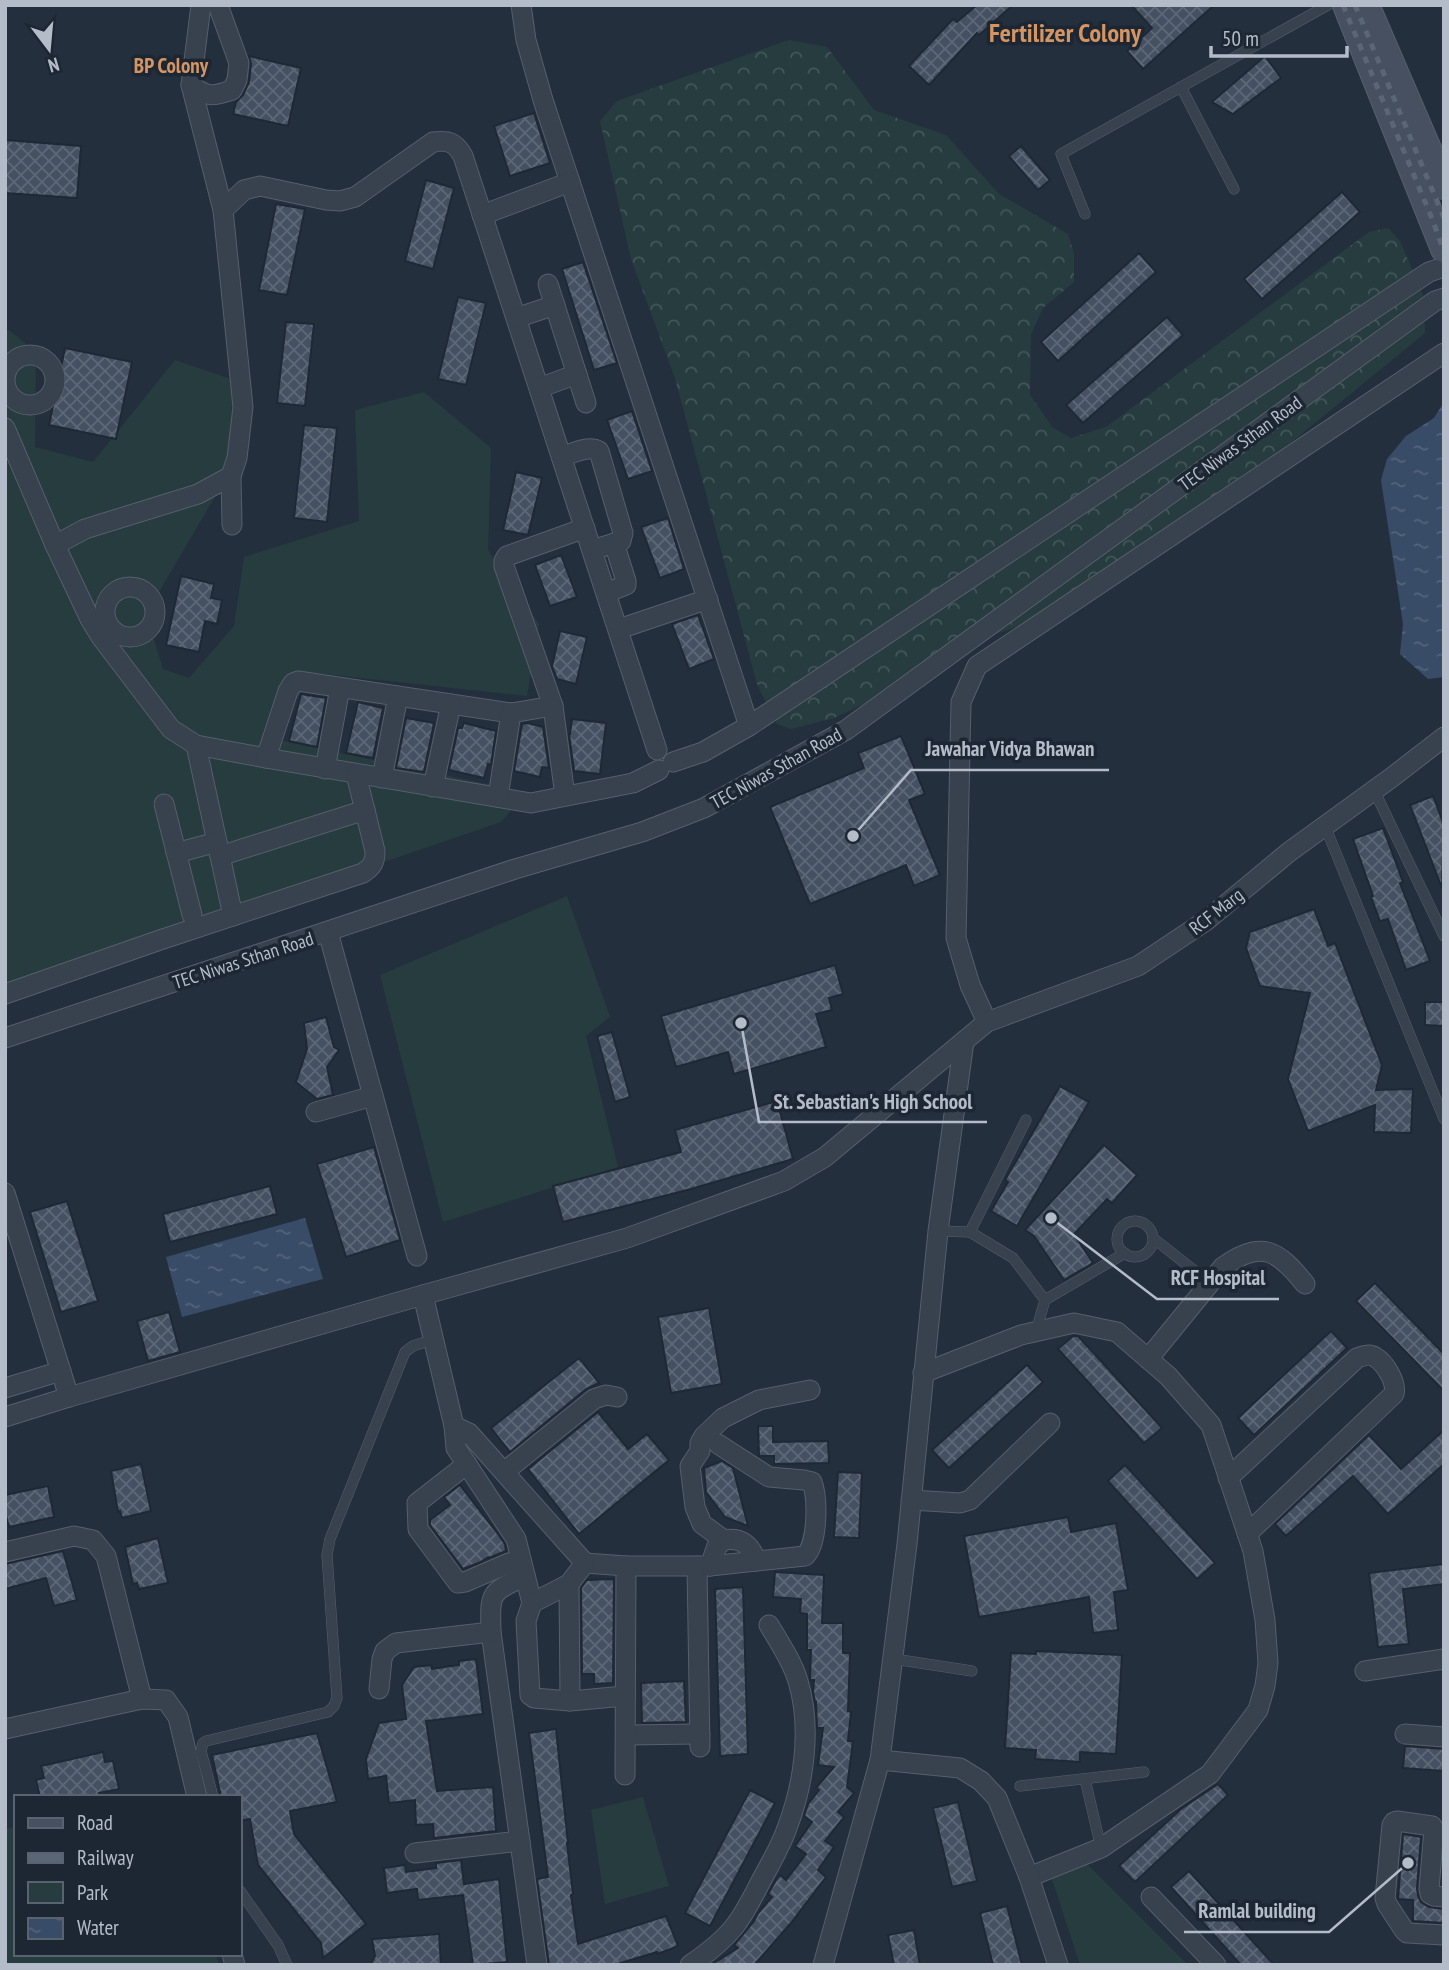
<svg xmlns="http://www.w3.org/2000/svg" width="1449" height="1970" font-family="'PT Sans Narrow',sans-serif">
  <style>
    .green { fill: #263c3f }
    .forest { fill: url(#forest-crowns) }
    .water { fill: url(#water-ripples) }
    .building { fill: url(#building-cross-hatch); stroke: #1f2835; stroke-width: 2 }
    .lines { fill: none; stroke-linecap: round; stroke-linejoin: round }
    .lane-casing { stroke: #565f6c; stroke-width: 11 }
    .street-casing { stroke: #565f6c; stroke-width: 21 }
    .secondary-casing { stroke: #565f6c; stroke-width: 28 }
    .lane { stroke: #38414e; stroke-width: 10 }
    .street { stroke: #38414e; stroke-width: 19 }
    .secondary { stroke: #465061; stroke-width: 26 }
    .rail { stroke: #5a6575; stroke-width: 5; stroke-dasharray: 7 7; stroke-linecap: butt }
    .labels { text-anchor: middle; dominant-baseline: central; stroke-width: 7; stroke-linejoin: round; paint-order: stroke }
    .street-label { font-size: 19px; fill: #b4bcc9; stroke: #1d2633 }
    .neighbourhood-label { font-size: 21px; font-weight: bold; fill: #d59563; stroke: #1d2633 }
    .district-label { font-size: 26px; font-weight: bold; fill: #d59563; stroke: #1d2633 }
    .leader { fill: none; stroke: #b4bcc9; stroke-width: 2.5 }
    .callout-dot { fill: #b4bcc9; stroke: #1d2633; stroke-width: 2.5 }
    .callout-label { font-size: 21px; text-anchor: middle; font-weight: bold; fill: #b4bcc9; stroke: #1d2633; stroke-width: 7; stroke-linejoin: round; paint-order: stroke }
  </style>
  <defs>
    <pattern id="forest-crowns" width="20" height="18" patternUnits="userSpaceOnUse" patternTransform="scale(1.75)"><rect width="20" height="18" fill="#263c3f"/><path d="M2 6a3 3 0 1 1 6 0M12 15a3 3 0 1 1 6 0" fill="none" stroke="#435659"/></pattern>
    <pattern id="water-ripples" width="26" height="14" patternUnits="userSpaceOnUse" patternTransform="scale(1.75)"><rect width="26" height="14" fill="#394c67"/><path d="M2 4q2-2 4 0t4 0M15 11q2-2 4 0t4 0" fill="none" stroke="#53647b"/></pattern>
    <pattern id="building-cross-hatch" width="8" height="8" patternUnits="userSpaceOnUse" patternTransform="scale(1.75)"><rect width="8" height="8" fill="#455162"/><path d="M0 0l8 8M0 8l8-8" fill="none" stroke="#5d6877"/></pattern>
  </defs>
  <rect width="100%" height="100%" fill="#242f3e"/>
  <g class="green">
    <path d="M9 330 36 352 35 447 93 462 175 360 234 380 243 449 146 614 163 669 189 678 234 626 244 557 359 521 355 410 424 392 491 448 488 550 539 624 527 696 315 673 269 738 497 786 518 803 501 822 5 991V332Z"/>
    <path d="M567 896 610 1017 586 1036 618 1167 443 1222 380 975Z"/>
    <path d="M643 1797 669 1886 605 1904 591 1810Z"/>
    <path d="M16 1827V1954H216L219 1965H5V1829Z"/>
    <path d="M1080 1857 1188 1965H1080L1048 1867Z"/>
  </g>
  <path class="forest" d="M789 40 827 47 874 110 946 135 999 194 1068 234 1074 254V282L1043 308 1031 334 1030 395 1053 428 1071 438 1106 427 1369 232 1388 228 1400 241 1423 295 1425 333 1249 477 1016 627 961 647 913 681 834 718 791 729 777 724 757 684 675 378 631 259 600 121 617 101Z"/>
  <g class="water">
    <path d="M1444 402V677L1428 679 1400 654 1403 624 1381 480 1387 459 1406 436 1434 418Z"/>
    <path d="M305 1218 323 1279 182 1317 166 1257Z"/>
  </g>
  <g class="building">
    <path d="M977 5H1013L979 35 977 33 929 85 909 66 953 19 957 22Z"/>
    <path d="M1131 5H1214L1143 69 1127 51 1152 28Z"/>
    <path d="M249 56 301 68 288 126 233 114 236 102 243 95 249 82 251 64Z"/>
    <path d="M1265 56 1281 78 1233 114 1212 102Z"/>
    <path d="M534 113 550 163 510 176 494 126Z"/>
    <path d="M5 140 81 146 77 198 5 193Z"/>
    <path d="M1021 146 1050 180 1038 190 1009 156Z"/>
    <path d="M426 180 454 188 433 269 405 261Z"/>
    <path d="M1342 192 1360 212 1262 299 1244 279Z"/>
    <path d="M276 204 305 209 287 295 259 290Z"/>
    <path d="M1139 253 1156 272 1058 361 1041 342Z"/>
    <path d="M583 262 617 363 594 370 562 269Z"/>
    <path d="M458 297 486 303 466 385 438 379Z"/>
    <path d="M1167 317 1183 335 1083 423 1066 405Z"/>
    <path d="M286 322 314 324 305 406 277 403Z"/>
    <path d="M65 348 132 362 116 439 49 425Z"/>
    <path d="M632 411 652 471 628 479 607 420Z"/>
    <path d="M304 425 337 428 327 522 294 518Z"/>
    <path d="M516 472 542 478 528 535 503 530Z"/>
    <path d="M668 518 684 569 660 578 641 527Z"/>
    <path d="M561 555 577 597 550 606 535 565Z"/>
    <path d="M181 576 214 584 211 598 222 600 217 624 205 621 199 652 166 645Z"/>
    <path d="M698 615 714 659 689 669 672 624Z"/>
    <path d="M560 631 587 637 576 684 557 679 552 666Z"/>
    <path d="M301 694 326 698 317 747 289 741Z"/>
    <path d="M358 702 383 708 373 758 346 753Z"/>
    <path d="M406 718 434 723 424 772 396 768Z"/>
    <path d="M572 719 606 723 600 774 574 771 569 734H570Z"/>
    <path d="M464 723 496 731 491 765 488 764 484 778 449 770 458 728H462Z"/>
    <path d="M528 723 543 727 549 768 542 767 540 777 514 771 522 724Z"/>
    <path d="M901 736 925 794 909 800 940 875 914 886 906 865 810 904 770 807 864 768 858 753Z"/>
    <path d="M1433 796 1444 825 1442 888 1410 805Z"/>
    <path d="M1383 828 1403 882 1400 883 1430 961 1406 970 1388 919 1380 921 1371 897 1373 896 1353 839Z"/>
    <path d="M1314 909 1328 946 1335 943 1382 1065 1376 1090 1413 1089 1411 1133 1374 1132 1375 1105 1308 1131 1288 1079 1310 993 1260 986 1246 948 1250 932Z"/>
    <path d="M835 965 843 994 829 998 832 1010 816 1014 826 1047 734 1074 728 1052 676 1067 661 1016Z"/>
    <path d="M1425 1002H1444V1026L1425 1025Z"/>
    <path d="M326 1017 334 1047 339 1050 327 1067 333 1095 317 1099 296 1082 307 1049 304 1023Z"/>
    <path d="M612 1032 630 1097 615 1102 597 1036Z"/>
    <path d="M1060 1086 1089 1102 1017 1226 991 1211 1008 1182 1005 1180Z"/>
    <path d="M777 1101 793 1159 691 1189 563 1222 553 1186 681 1152 675 1130Z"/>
    <path d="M1104 1145 1137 1175 1112 1203 1107 1199 1074 1234 1093 1263 1064 1280 1034 1236 1025 1230Z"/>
    <path d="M374 1147 400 1240 346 1257 317 1164Z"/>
    <path d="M270 1186 277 1214 170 1242 163 1214Z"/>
    <path d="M67 1201 98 1301 61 1312 30 1212Z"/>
    <path d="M1375 1283 1444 1354V1391L1356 1301Z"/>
    <path d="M709 1308 722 1384 671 1393 658 1317Z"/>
    <path d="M169 1312 180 1352 148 1361 137 1321Z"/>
    <path d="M1331 1331 1347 1348 1254 1435 1238 1418Z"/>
    <path d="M1073 1336H1078L1162 1428 1144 1443 1058 1349Z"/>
    <path d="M579 1358 599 1383 586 1389 510 1452 491 1428Z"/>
    <path d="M1027 1365 1043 1382 949 1468 932 1450Z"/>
    <path d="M598 1412 628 1449 647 1434 669 1460 579 1534 528 1469Z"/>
    <path d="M758 1426H773V1442L828 1441 829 1463 774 1464V1456H759Z"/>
    <path d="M1444 1430V1464L1388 1514 1353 1476 1286 1536 1275 1524 1369 1435 1401 1469Z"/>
    <path d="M722 1461 733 1468 748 1526 725 1517 706 1492 704 1468Z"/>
    <path d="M141 1464 151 1511 122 1518 120 1511 118 1512 111 1471Z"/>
    <path d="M1125 1465 1215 1563 1197 1579 1108 1481Z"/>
    <path d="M838 1472 862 1473 859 1538 834 1537Z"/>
    <path d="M460 1485 498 1534 505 1544 506 1551 489 1558 488 1557 481 1562 463 1569 430 1525V1520L450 1505 444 1497Z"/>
    <path d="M48 1486 54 1517 9 1527 5 1512V1495Z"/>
    <path d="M1068 1517 1071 1532 1116 1523 1128 1590 1114 1592 1118 1630 1093 1633 1089 1597 979 1617 964 1536Z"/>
    <path d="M158 1538 168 1583 139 1589 137 1583 133 1584 125 1547Z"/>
    <path d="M63 1551 77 1600 54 1606 46 1578 5 1589V1564Z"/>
    <path d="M1444 1564V1584L1403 1589 1409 1644 1378 1647 1369 1573Z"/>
    <path d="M775 1572 824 1575 822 1623H843V1653H850L848 1711 851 1712 848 1741H853L847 1787 854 1793 838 1812 844 1817 825 1841 834 1847 818 1870 826 1877 791 1923 754 1965H711L738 1948 734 1945 754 1921 758 1913 772 1897 768 1894 776 1880 780 1875 786 1880 806 1854 795 1846 812 1822 804 1816 808 1804 819 1790 816 1788 834 1767 818 1765 823 1728H817L816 1702H815L813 1692 814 1680H810V1678L811 1650H807V1614L800 1613 801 1599 773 1597Z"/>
    <path d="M614 1579 613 1683 594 1684V1674H582L581 1588 587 1580Z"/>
    <path d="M743 1587 748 1754 720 1756 715 1589Z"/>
    <path d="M1036 1651 1122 1655 1116 1754 1080 1752V1762L1035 1759 1036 1750 1005 1748 1011 1653 1036 1654Z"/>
    <path d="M476 1659 483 1714 426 1721 437 1791 493 1787 496 1831 434 1838 433 1824 416 1825 415 1800 389 1803 386 1776 368 1779 366 1759 379 1723 406 1719 402 1685 414 1667 431 1665 432 1669 459 1665V1661Z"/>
    <path d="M684 1681 686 1722 642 1723 641 1683Z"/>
    <path d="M556 1729 568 1843H567L573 1894 571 1895 578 1944 666 1916 678 1946 658 1954 657 1952 614 1965H549L537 1879 548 1877 529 1733Z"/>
    <path d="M317 1733 337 1802 290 1811 294 1834 366 1924 323 1958 321 1943 258 1865 250 1819 240 1821V1797H221L212 1755Z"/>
    <path d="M1405 1746 1444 1749V1771L1403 1768Z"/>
    <path d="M103 1752 105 1762 113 1761 119 1789 99 1793 100 1797H40L36 1780 44 1778 41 1766Z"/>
    <path d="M1218 1784 1228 1795 1135 1882 1119 1866 1181 1809Z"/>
    <path d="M750 1790 775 1803 710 1926 685 1913Z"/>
    <path d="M958 1802 977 1881 952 1887 933 1808Z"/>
    <path d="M1403 1834 1421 1837 1417 1888 1418 1896 1421 1902 1429 1907 1444 1909V1923L1413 1921V1900L1398 1899Z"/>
    <path d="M461 1860 464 1884 499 1879 507 1962 473 1965 463 1895 418 1900 417 1889 387 1893 384 1868 405 1865 406 1872 436 1868V1863Z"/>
    <path d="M1189 1871 1274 1965H1241L1171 1887Z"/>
    <path d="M1007 1906 1022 1965H993L980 1913Z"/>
    <path d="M914 1930 920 1965H894L888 1935Z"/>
    <path d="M439 1934 441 1965H370L375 1956 372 1939Z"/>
  </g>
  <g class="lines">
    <g class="lane-casing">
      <g id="lane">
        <path d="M1181 87 1234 189"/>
        <path d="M1085 214 1061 154 1328 5"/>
        <path d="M1374 790 1444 936"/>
        <path d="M1325 826 1444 1119"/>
        <path d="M1026 1120 970 1232 1013 1258 1045 1300"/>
        <circle cx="1135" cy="1239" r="18"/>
        <path d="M938 1231 970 1232"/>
        <path d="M1153 1238 1210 1283"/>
        <path d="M1036 1331 1045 1300 1125 1253"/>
        <path d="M894 1659 972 1671"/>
        <path d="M1085 1779 1101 1848"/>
        <path d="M1020 1786 1144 1772"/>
        <path d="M213 1797 201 1751 203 1743 206 1741 328 1712 334 1706 337 1698 327 1555 330 1539 405 1352 413 1346 422 1343"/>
        <path d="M240 1891 278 1945 287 1965"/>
      </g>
    </g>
    <g class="street-casing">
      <g id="street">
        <path d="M521 5 526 40 543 100 749 726"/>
        <path d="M191 85C207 97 212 97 232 90L237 80 239 63 218 5"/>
        <path d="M223 210 244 190 260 186 326 200 340 201 355 197 433 142C449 140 455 142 463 156L657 750"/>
        <path d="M482 215 570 182"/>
        <path d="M548 284 586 403"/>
        <path d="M516 318 555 305"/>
        <circle cx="30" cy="380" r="25"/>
        <path d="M539 388 577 374"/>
        <path d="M5 428 55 545 90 619 101 637 171 729 196 745 266 758 531 803 633 783 659 770"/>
        <path d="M562 457C573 453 588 445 599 451L623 533 621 541 592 550"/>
        <path d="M231 476 232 525"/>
        <path d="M55 545 85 529 198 494 231 476 237 458 243 407 223 210 191 85 201 5"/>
        <circle cx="130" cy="612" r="25"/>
        <path d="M606 593 626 585V581L614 543"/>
        <path d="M619 629 708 599"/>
        <path d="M553 706 565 796"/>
        <path d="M196 745 233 916"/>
        <path d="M266 758 288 691 293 683 298 681 511 713 553 706 504 566V561L507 556 585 528"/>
        <path d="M673 762 703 752 749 726 1429 272 1444 267"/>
        <path d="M325 769 340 688"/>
        <path d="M382 778 398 696"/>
        <path d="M433 787 451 704"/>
        <path d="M498 797 511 713"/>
        <path d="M164 804 192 915"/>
        <path d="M176 853 217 842"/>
        <path d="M220 856 365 810"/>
        <path d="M328 932 417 1256"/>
        <path d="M5 994 160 940 363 873C373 866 375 862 375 851L356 774"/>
        <path d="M987 1022 970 985 956 938 961 702 977 666 1444 353"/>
        <path d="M5 1038 515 869 642 832 704 808 846 730 1435 301 1444 298"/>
        <path d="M316 1112 373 1096"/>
        <path d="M5 1193 69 1397"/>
        <path d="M423 1295 454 1426 456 1448 516 1539 532 1603 569 1584 585 1563 626 1566H710L805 1556C818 1544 818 1498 812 1482L804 1480 769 1477 718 1444"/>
        <path d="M1148 1359 1223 1267C1261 1239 1278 1250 1305 1284"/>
        <path d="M923 1373 1021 1335 1074 1323 1117 1332 1168 1376 1211 1425 1253 1551 1265 1620 1268 1663 1265 1686 1258 1710 1210 1774 1101 1848 1029 1877"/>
        <path d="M5 1388 61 1371"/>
        <path d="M5 1417 69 1397 423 1295 627 1238 784 1181 825 1157 987 1022 1138 966 1207 920 1289 852 1391 778 1444 737"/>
        <path d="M454 1426 469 1433 585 1563"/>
        <path d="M467 1464 417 1503 418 1529 458 1583 465 1582 509 1563 521 1560"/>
        <path d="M504 1472 594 1399 606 1395 617 1397"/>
        <path d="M1228 1478 1357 1358C1363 1356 1369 1353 1375 1357 1385 1363 1397 1382 1394 1394L1247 1534"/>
        <path d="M911 1500 960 1503 970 1500 1050 1423"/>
        <path d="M724 1540C741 1537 751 1545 756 1561"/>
        <path d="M5 1552 74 1536 93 1540 106 1556 142 1699"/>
        <path d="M697 1566 700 1747"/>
        <path d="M710 1566 717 1546 724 1540 702 1524 695 1507 690 1466 700 1451V1443L704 1436 723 1418 759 1400 810 1390"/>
        <path d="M569 1584 570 1701 625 1696"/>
        <path d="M532 1603 526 1621 530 1695 534 1698 570 1701"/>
        <path d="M491 1632 537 1965"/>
        <path d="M1365 1671 1444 1659"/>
        <path d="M379 1689 382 1659 385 1651 396 1643 491 1632C490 1592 489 1593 525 1576"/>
        <path d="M5 1729 142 1699 166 1700 178 1717 197 1797"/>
        <path d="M1405 1734 1444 1737"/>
        <path d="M626 1735 700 1734"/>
        <path d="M880 1760 960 1768 981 1781 997 1798 1029 1877 1058 1965"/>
        <path d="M625 1775 626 1566"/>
        <path d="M415 1853 520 1841"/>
        <path d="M1151 1897 1216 1965"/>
        <path d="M1444 1897 1434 1896 1430 1894 1429 1889 1434 1829 1432 1826 1397 1821 1394 1822 1392 1825 1385 1898 1387 1904 1404 1930 1407 1933 1444 1935"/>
        <path d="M232 1954 235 1965"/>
        <path d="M690 1965C706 1954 722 1942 734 1927 745 1913 753 1896 761 1881 770 1864 781 1846 787 1828 804 1784 812 1728 798 1681 792 1661 779 1642 769 1625"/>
        <path d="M823 1965 880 1760 907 1544 938 1231 964 1041"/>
      </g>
    </g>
    <g class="secondary-casing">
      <g id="secondary">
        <path d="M1346 5 1444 249"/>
        <path d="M1366 5 1444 186"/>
      </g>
    </g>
    <use href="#lane" class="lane"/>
    <use href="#street" class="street"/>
    <use href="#secondary" class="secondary"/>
    <g class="rail">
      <path d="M1343 5 1433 221 1444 252"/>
      <path d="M1355 5 1444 218"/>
    </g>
  </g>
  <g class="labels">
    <g class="street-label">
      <text transform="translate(1240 443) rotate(-36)">TEC Niwas Sthan Road</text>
      <text transform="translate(776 768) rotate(-29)">TEC Niwas Sthan Road</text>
      <text transform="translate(1216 911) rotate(-38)">RCF Marg</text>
      <text transform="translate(243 960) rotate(-18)">TEC Niwas Sthan Road</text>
    </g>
    <g class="neighbourhood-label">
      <text x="171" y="65">BP Colony</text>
    </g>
    <g class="district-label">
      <text x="1065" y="32">Fertilizer Colony</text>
    </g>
  </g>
  <path class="leader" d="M853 836L911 770H1109M741 1023L759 1122H987M1051 1218L1157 1299H1279M1408 1863L1329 1932H1184"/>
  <g class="callout-dot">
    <circle cx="853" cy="836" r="7"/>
    <circle cx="741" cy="1023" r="7"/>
    <circle cx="1051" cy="1218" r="7"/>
    <circle cx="1408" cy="1863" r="7"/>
  </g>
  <g class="callout-label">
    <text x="1010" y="756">Jawahar Vidya Bhawan</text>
    <text x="873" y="1109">St. Sebastian's High School</text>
    <text x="1218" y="1285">RCF Hospital</text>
    <text x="1257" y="1918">Ramlal building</text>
  </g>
  <rect width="1449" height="1970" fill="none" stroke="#b4bcc9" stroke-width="14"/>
  <rect x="14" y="1795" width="228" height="161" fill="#1d2633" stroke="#59626f" stroke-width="2"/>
  <rect x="28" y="1818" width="35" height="10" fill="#465061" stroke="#59626f" stroke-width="2"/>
  <text x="77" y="1830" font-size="21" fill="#b4bcc9">Road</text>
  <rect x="28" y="1853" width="35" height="10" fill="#5a6575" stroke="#59626f" stroke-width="2"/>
  <text x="77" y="1865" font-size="21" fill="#b4bcc9">Railway</text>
  <rect x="28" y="1882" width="35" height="21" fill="#263c3f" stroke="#59626f" stroke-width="2"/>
  <text x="77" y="1900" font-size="21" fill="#b4bcc9">Park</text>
  <rect x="28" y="1918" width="35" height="21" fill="url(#water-ripples)" stroke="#59626f" stroke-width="2"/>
  <text x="77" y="1935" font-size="21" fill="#b4bcc9">Water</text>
  <g transform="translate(49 49) rotate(164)" stroke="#1d2633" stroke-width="5" paint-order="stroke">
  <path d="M0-5L12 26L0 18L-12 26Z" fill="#b4bcc9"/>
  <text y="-10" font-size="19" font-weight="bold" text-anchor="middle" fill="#b4bcc9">N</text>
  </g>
  <path d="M1211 46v10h136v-10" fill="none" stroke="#b4bcc9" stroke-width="3.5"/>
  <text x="1222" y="46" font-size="21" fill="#b4bcc9" stroke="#1d2633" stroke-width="5" paint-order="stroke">50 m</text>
</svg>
